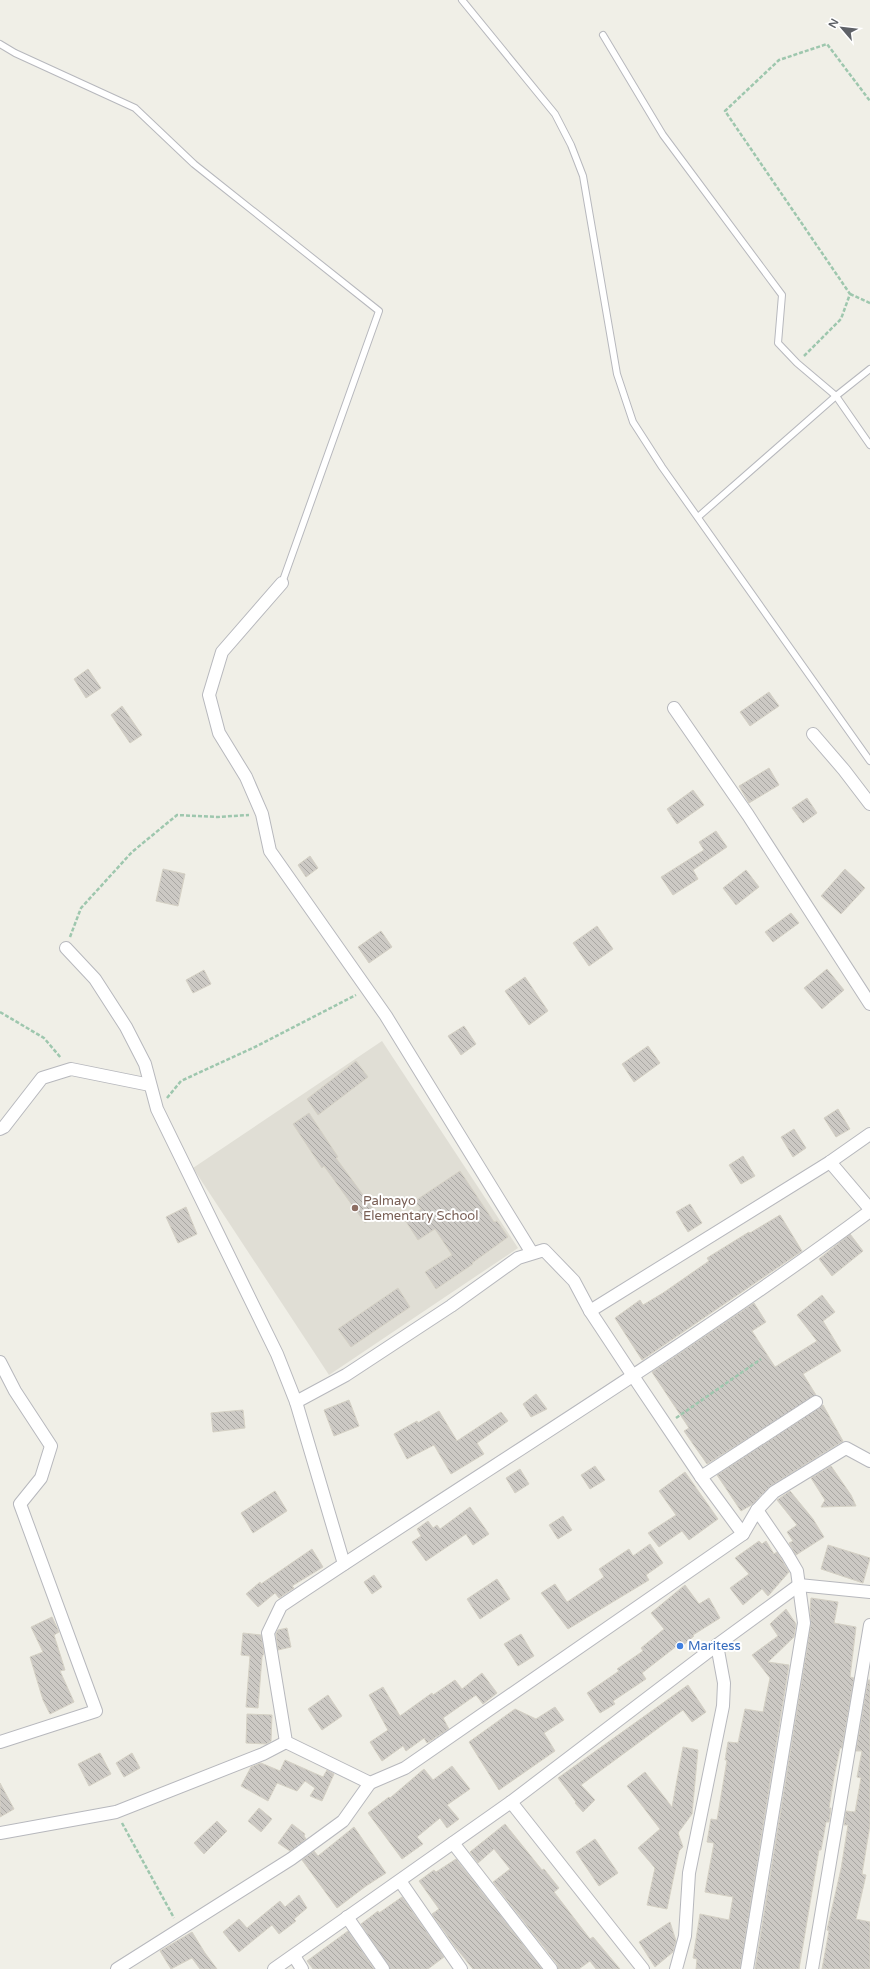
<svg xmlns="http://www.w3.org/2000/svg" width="870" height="1969" font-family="'Varela Round',sans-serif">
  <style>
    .education { fill: #e0ded5 }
    .building { fill: url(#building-back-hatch); stroke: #d5d1c5 }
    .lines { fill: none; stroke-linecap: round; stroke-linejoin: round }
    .lane-casing { stroke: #b7b8bd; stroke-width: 8 }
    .street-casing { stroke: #b7b8bd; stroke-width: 14 }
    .path { stroke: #9ec7ae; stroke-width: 2.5; stroke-dasharray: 4 2; stroke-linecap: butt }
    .lane { stroke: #fff; stroke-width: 6 }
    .street { stroke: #fff; stroke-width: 12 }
    .education-dot { fill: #8d6e63; stroke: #fff; stroke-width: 1.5 }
    .shop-dot { fill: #3f7fe0; stroke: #fff; stroke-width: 1.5 }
    .labels { text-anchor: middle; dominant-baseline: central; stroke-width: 4; stroke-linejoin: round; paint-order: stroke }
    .education-label { font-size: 13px; fill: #785e54; stroke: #fff; text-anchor: start }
    .shop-label { font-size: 13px; fill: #366cbe; stroke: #fff; text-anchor: start }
  </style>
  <defs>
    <pattern id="building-back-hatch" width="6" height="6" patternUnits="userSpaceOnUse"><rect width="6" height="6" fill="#ccc9c4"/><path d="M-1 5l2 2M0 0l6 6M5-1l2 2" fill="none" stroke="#a9a7a3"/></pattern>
  </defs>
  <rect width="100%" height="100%" fill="#f0efe7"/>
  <path class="education" d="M382 1041 518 1248 329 1375 193 1168Z"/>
  <g class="building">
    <path d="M88 669 101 688 86 698 74 679Z"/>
    <path d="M769 692 779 706 750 726 740 712Z"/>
    <path d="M122 706 142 735 130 743 111 715Z"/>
    <path d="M769 768 779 785 749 803 739 786Z"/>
    <path d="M693 790 704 805 677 824 667 809Z"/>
    <path d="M807 798 817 813 803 823 792 808Z"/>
    <path d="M716 831 727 847 693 870 698 879 673 895 661 877 704 850 699 842Z"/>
    <path d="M310 856 318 868 306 877 298 865Z"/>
    <path d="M163 869 185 874 178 906 156 901Z"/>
    <path d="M845 869 865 888 841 914 821 896Z"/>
    <path d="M746 870 759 887 736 905 723 888Z"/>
    <path d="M791 913 799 923 773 942 765 932Z"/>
    <path d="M597 926 613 949 589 966 573 943Z"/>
    <path d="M381 931 392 947 369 963 358 947Z"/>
    <path d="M827 969 844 990 822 1009 804 988Z"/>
    <path d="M204 970 211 984 193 993 186 980Z"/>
    <path d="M525 977 548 1011 529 1025 505 991Z"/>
    <path d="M464 1026 476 1044 461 1055 448 1036Z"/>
    <path d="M648 1046 660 1063 634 1082 622 1064Z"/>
    <path d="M356 1061 368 1077 318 1115 307 1099Z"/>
    <path d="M838 1109 850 1129 836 1137 824 1118Z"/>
    <path d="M309 1113 338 1157 336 1158 377 1214 365 1223 324 1166 322 1168 293 1124Z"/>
    <path d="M794 1129 806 1148 793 1157 781 1137Z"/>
    <path d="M743 1156 755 1176 741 1184 729 1165Z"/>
    <path d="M460 1171 494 1222 497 1221 508 1237 472 1263 473 1264 436 1289 425 1272 452 1255 435 1229 418 1240 405 1220 421 1209 415 1201Z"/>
    <path d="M690 1204 702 1223 688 1232 676 1212Z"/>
    <path d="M186 1207 197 1234 178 1243 166 1217Z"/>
    <path d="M780 1215 802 1251 642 1360 615 1318 640 1300 643 1305 663 1293 709 1261 707 1258 749 1232 750 1233Z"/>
    <path d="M850 1234 863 1251 832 1276 819 1259Z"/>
    <path d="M398 1288 410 1307 351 1347 338 1329Z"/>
    <path d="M822 1295 835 1312 823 1321 841 1351 803 1374 816 1395 707 1464 684 1431 689 1428 652 1372 754 1303 766 1322 752 1331 775 1367 817 1341 797 1315Z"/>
    <path d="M536 1394 547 1409 531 1417 523 1404Z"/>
    <path d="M349 1400 359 1426 334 1436 324 1410Z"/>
    <path d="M823 1405 843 1441 770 1486 753 1504 741 1511 717 1475Z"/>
    <path d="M243 1410 245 1428 213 1432 211 1413Z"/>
    <path d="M439 1411 457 1441 501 1412 508 1421 477 1443 484 1454 451 1474 434 1445 407 1459 394 1434 417 1421 418 1423Z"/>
    <path d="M595 1466 605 1480 590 1489 581 1475Z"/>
    <path d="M831 1466 851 1495 856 1506 821 1507 825 1500 811 1478Z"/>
    <path d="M520 1469 529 1484 515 1493 506 1478Z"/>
    <path d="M685 1472 718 1519 689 1540 682 1531 659 1547 648 1533 676 1515 659 1491Z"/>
    <path d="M275 1491 287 1511 253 1533 241 1513Z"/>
    <path d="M790 1491 813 1519 824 1537 796 1555 789 1543 793 1541 787 1532 797 1525 777 1500Z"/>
    <path d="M470 1507 489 1534 473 1545 466 1534 426 1561 412 1542 421 1536 417 1529 428 1521 433 1528 437 1525 440 1529Z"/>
    <path d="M563 1516 572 1530 558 1539 549 1525Z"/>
    <path d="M759 1541 762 1544 766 1541 774 1554 777 1552 789 1572 768 1596 762 1589 743 1605 730 1588 749 1574 735 1558Z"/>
    <path d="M650 1544 663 1563 646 1575 649 1580 568 1629 541 1593 555 1584 567 1602 604 1577 599 1569 629 1549 633 1556Z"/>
    <path d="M828 1545 870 1558 863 1583 821 1569Z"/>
    <path d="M312 1549 323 1567 292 1586 294 1588 279 1598 275 1593 258 1607 246 1594 260 1582 261 1584Z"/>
    <path d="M374 1575 382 1587 372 1594 364 1582Z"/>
    <path d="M497 1579 510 1599 480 1619 467 1599Z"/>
    <path d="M685 1585 699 1604 709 1598 720 1618 693 1635 694 1636 680 1648 678 1645 642 1673 646 1679 613 1701 615 1704 600 1713 587 1693 619 1671 617 1669 643 1651 641 1648 664 1629 651 1613Z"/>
    <path d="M811 1598 838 1602 834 1623 856 1627 850 1677 854 1678 842 1748H840L834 1777 829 1808H831L829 1822H826L821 1850H819L799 1969H755L811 1624 810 1609Z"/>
    <path d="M786 1609 796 1624 794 1637 768 1662 789 1665 740 1969H696L697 1959 693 1958 700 1914 729 1920 733 1897 705 1892 714 1843 707 1842 711 1819 717 1820 727 1760H725L728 1742 738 1743 745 1709 763 1712 770 1678 752 1655 778 1636 770 1624Z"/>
    <path d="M52 1617 59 1632 54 1635 65 1670 60 1671 74 1702 50 1714 43 1700 30 1657 43 1652 31 1627Z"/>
    <path d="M287 1628 291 1647 278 1650 276 1634 278 1630Z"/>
    <path d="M243 1633 261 1635 264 1653 262 1657 258 1708 246 1707 250 1656 241 1655Z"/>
    <path d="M521 1634 534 1656 518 1666 504 1644Z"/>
    <path d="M482 1673 497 1693 483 1704 476 1695 443 1718 449 1729 427 1743 424 1738 406 1751 403 1746 382 1761 370 1742 388 1730 369 1695 383 1687 400 1716 432 1693 433 1695 455 1680 462 1689Z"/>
    <path d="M868 1680H870V1825L862 1874 866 1875 856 1919 870 1922V1969H822L829 1931 827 1930 841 1869 848 1825H844L846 1811 855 1812 861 1778 857 1777 862 1751H856Z"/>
    <path d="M688 1685 706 1712 692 1722 683 1710 581 1785 595 1800 583 1812 575 1803 576 1802 558 1778Z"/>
    <path d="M328 1695 342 1716 322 1730 308 1709Z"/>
    <path d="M555 1707 564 1720 544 1733 555 1751 499 1790 469 1742 515 1709 536 1719Z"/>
    <path d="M247 1714 272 1715 271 1741 266 1744 246 1743Z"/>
    <path d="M683 1747 698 1750 692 1814 678 1833 683 1847 679 1851 667 1909 647 1905 655 1868 638 1848 660 1829 627 1786 645 1772 672 1807Z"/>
    <path d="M100 1753 111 1774 89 1786 78 1764Z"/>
    <path d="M132 1753 140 1768 124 1777 116 1763Z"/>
    <path d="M285 1760 323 1777 327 1770 334 1774 322 1801 310 1796 315 1788 305 1781 297 1791 277 1783 268 1801 241 1786 251 1767 261 1763 280 1771Z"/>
    <path d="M452 1766 470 1789 447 1805 459 1819 447 1828 440 1818 417 1837 423 1844 402 1859 368 1813 389 1797 390 1798 424 1769 433 1780Z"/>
    <path d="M0 1783 14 1809 0 1817Z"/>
    <path d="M259 1808 272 1819 261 1832 248 1821Z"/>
    <path d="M217 1821 227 1831 204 1854 194 1843Z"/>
    <path d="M292 1824 305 1834 304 1836 306 1839 290 1851 278 1843Z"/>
    <path d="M505 1824 542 1870 544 1869 559 1888 554 1892 590 1939 593 1937 620 1969H596L590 1961 579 1969H558L557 1964 493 1882 510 1869 494 1849 478 1863 470 1852Z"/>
    <path d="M354 1827 386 1873 366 1886 337 1908 302 1860 314 1851 318 1856Z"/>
    <path d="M595 1839 618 1873 599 1886 576 1852Z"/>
    <path d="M456 1859 542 1969H473L456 1948 432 1914 439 1909 419 1881 434 1870 436 1872Z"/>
    <path d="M299 1895 307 1908 294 1919 296 1921 279 1934 272 1925 239 1952 223 1932 239 1919 247 1928 280 1901 285 1907Z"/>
    <path d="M402 1897 444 1957 428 1969H390L361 1924 378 1911 379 1913Z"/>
    <path d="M670 1922 676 1941 673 1952 655 1967 639 1942Z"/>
    <path d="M348 1931 374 1969H313L307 1961Z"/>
    <path d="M192 1932 205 1953 217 1969H200L192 1958 171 1969 160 1951Z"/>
  </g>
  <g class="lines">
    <g class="lane-casing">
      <g id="lane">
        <path d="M462 0 555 114 571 145 583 176 617 374 633 422 662 467 870 761"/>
        <path d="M603 35 663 135 782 295 778 343 797 363 836 396 870 445"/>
        <path d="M0 44 15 53 135 108 194 164 379 311 282 583"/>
        <path d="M698 517 836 396 870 369"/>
      </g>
    </g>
    <g class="street-casing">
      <g id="street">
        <path d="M282 583 222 652 209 695 219 733 246 777 262 814 270 851 386 1016 532 1253"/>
        <path d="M674 708 748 815 870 1004"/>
        <path d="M813 734 844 770 870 804"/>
        <path d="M66 948 95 979 126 1027 145 1064 157 1109 277 1354 296 1402 344 1564"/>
        <path d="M0 1129 4 1127 42 1078 71 1069 150 1085"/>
        <path d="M830 1162 870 1209"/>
        <path d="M590 1311 830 1162 870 1134"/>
        <path d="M0 1362 15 1391 51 1446 41 1478 20 1504 96 1711 0 1742"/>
        <path d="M296 1402 346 1375 451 1306 518 1258 544 1250 574 1281 590 1311 633 1376 701 1477 743 1534"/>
        <path d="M701 1477 816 1402"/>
        <path d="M757 1510 774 1492 846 1448 870 1461"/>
        <path d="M511 1802 643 1969"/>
        <path d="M0 1833 116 1812 263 1754 286 1742"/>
        <path d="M453 1843 551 1969"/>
        <path d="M400 1881 461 1969"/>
        <path d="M347 1917 383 1969"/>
        <path d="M294 1956 302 1969"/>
        <path d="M117 1969 291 1859 343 1821 370 1783"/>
        <path d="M274 1969 511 1802 717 1645 799 1585 870 1592"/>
        <path d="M676 1969 685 1936 689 1873 723 1706 724 1683 717 1645"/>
        <path d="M747 1969 804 1623 797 1571 787 1554 757 1510 743 1534 405 1768 370 1783 286 1742 268 1633 281 1606C477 1474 680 1352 870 1211"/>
        <path d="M812 1969 870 1625"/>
      </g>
    </g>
    <g class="path">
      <path d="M850 294 870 303"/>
      <path d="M804 356 841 319 850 294 725 111 779 60 827 44 870 101"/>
      <path d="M70 937 81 908 132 852 177 815 218 817 249 815"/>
      <path d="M0 1012 44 1038 61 1058"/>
      <path d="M167 1098 181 1081 257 1046 356 995"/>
      <path d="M676 1418 761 1359"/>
      <path d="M122 1823 174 1918"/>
    </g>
    <use href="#lane" class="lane"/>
    <use href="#street" class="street"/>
  </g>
  <circle class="education-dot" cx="355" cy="1208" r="4"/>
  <circle class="shop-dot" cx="680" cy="1646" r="4"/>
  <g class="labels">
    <g class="education-label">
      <text x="363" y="1201">Palmayo<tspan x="363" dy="15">Elementary School</tspan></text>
    </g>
    <g class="shop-label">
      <text x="688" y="1646">Maritess</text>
    </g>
  </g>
  <g transform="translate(842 28) rotate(298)" stroke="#ffffff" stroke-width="3" paint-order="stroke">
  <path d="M0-3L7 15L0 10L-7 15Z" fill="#5e6167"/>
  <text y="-6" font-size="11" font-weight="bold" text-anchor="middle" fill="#5e6167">N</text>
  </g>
</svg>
